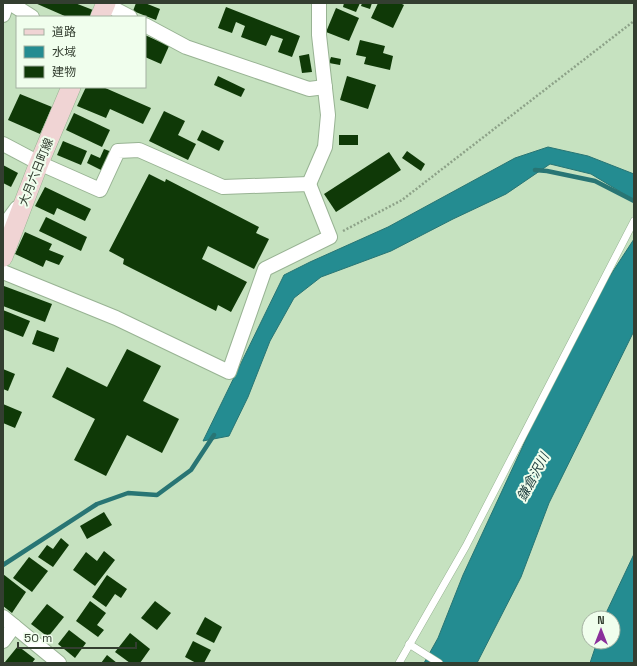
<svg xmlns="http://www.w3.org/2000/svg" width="637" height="666" font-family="'Space Grotesk','Noto Sans JP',sans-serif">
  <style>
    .water { fill: #248c91; stroke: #287574 }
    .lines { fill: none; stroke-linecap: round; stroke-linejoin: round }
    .stream { stroke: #287574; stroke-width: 4.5 }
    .building { fill: #0f3907 }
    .service-casing { stroke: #98b393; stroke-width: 8 }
    .minor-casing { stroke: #98b393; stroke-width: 16 }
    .secondary-casing { stroke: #98b393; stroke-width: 20 }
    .path { stroke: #8da288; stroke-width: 2.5; stroke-dasharray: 2 2; stroke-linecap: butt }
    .service { stroke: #fff; stroke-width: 7 }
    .minor { stroke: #fff; stroke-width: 14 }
    .secondary { stroke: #f0d4d4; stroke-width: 19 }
    .labels { text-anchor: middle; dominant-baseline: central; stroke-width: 4; stroke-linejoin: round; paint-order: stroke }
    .street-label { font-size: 12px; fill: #333e30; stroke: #f0feed }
    .water-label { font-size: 13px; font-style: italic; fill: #1f3d3e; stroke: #f0feed }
  </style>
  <rect width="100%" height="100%" fill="#c6e2c0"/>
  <g class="water">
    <path d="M548 147 588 156 634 174V200L591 174 550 164 506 194 453 219 391 251 321 277 294 298 270 341 248 397 229 436 203 441 284 275 310 262 388 227 515 158Z"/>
    <path d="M634 239V331L549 503 521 577 477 663H424L438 638 463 575 522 448 572 334Z"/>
    <path d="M634 554V663H590L597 642H613V618H604L607 611Z"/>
  </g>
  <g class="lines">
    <g class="stream">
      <path d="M535 170 547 171 595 181 634 201"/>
      <path d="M3 565 97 504 128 493 157 495 191 470 214 435"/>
    </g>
  </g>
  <g class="building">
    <path d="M35 3H75L93 10 90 17H67Z"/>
    <path d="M136 3H145L160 9 156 20 133 11Z"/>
    <path d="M344 3H360L356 12 343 7Z"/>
    <path d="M362 3H372L370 9 361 6Z"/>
    <path d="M378 3H400L404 5 393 28 371 18Z"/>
    <path d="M226 7 300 36 292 57 278 52 283 39 271 35 266 46 241 37 245 26 236 22 232 33 218 28Z"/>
    <path d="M336 8 359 18 349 41 326 32Z"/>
    <path d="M145 35 169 46 161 64 145 57Z"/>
    <path d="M360 40 385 46 383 53 393 56 390 70 364 64 366 57 356 55Z"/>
    <path d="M309 54 312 72 302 73 299 56Z"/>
    <path d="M331 57 341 59 340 65 329 63Z"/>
    <path d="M218 76 245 89 241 97 214 85Z"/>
    <path d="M347 76 376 85 368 109 340 100Z"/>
    <path d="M86 87H103L151 108 143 124 110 109 106 118 77 106Z"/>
    <path d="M20 94 52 107 40 134 8 120Z"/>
    <path d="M164 111 185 121 178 135 196 144 188 160 149 141Z"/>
    <path d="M74 113 110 130 102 147 66 130Z"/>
    <path d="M202 130 224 141 219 151 197 140Z"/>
    <rect x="339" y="135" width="19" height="10"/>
    <path d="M63 141 87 151 81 165 57 155Z"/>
    <path d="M104 149 112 152 103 171 87 163 91 154 100 158Z"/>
    <path d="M407 151 425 164 421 171 402 158Z"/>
    <path d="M389 152 401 170 336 212 324 194Z"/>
    <path d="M3 165 18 173 11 187 3 183Z"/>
    <path d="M149 174 165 182 166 179 259 227 256 233 269 239 254 269 208 246 202 259 247 282 231 312 218 305 216 311 123 264 124 259 109 251Z"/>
    <path d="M45 187 91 209 85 221 57 208 54 215 35 206Z"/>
    <path d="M46 217 87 237 81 251 39 231Z"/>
    <path d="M25 232 52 244 49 250 64 256 59 265 46 260 43 267 15 254Z"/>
    <path d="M4 286 52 304 45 322 3 306V289Z"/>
    <path d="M3 310 30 321 23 337 3 329Z"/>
    <path d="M37 330 59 338 54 352 32 344Z"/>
    <path d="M127 349 161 366 143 401 179 419 162 453 127 435 106 476 74 460 95 419 52 397 67 367 107 387Z"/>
    <path d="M3 369 15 374 8 391 3 389Z"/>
    <path d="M3 404 22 412 15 428 3 423Z"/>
    <path d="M104 512 112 525 87 539 80 526Z"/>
    <path d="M61 538 69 545 53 567 38 557 47 545 53 549Z"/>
    <path d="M104 551 115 560 95 586 73 570 86 552 97 561Z"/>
    <path d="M29 557 48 571 32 592 13 578Z"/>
    <path d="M3 574 26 592 12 613 3 606Z"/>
    <path d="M107 575 127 589 121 598 115 594 106 607 92 597Z"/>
    <path d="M90 601 106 613 97 625 104 630 98 637 76 621Z"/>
    <path d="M155 601 171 613 157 630 141 618Z"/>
    <path d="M47 604 64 617 48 637 31 624Z"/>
    <path d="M205 617 222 627 214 643 196 634Z"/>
    <path d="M69 630 86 643 75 658 58 644Z"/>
    <path d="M130 633 150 649 140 663H130L115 652Z"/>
    <path d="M193 641 211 650 204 663H196L185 657Z"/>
    <path d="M18 646 35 659 32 663 5 662Z"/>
    <path d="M107 655 117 663H101Z"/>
  </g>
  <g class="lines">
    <g class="service-casing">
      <g id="service">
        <path d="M409 644 439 663"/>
        <path d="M399 663 466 546 634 221"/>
      </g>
    </g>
    <g class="minor-casing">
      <g id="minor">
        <path d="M10 3 32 17"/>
        <path d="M105 4 130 17"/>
        <path d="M3 15 7 3"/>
        <path d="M145 25 186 47 309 89 325 87"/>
        <path d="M3 144 39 163 100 190 118 151 139 150 223 187 309 184 330 237 265 269 229 372 116 318 3 272"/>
        <path d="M309 184 325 147 328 115 319 35V3"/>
        <path d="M3 227 17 208"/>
        <path d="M3 617 59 663"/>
        <path d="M3 641 14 626"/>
      </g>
    </g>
    <g class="secondary-casing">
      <g id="secondary">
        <path d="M100 17 106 3"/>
        <path d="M3 257 39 163 71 87"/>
      </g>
    </g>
    <path class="path" d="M343 231 402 200 634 21"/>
    <use href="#service" class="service"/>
    <use href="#minor" class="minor"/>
    <use href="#secondary" class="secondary"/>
  </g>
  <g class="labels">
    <g class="street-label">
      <text transform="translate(36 172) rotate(-68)">大月六日町線</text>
    </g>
    <g class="water-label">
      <text transform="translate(533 477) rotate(-62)">鎌倉沢川</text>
    </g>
  </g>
  <rect width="637" height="666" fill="none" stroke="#333e30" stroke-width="8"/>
  <rect x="16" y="16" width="130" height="72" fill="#f0feed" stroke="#a4b1a1"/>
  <rect x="24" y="29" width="20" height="6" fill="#f0d4d4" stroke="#a4b1a1"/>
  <text x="52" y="36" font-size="12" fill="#333e30">道路</text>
  <rect x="24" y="46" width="20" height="12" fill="#248c91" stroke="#a4b1a1"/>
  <text x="52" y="56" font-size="12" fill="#333e30">水域</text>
  <rect x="24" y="66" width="20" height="12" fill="#0f3907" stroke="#a4b1a1"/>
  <text x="52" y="76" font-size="12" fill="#333e30">建物</text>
  <g transform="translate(601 630)"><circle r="19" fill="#f0feed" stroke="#a4b1a1"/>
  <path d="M0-3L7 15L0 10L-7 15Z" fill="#8a309b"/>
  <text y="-6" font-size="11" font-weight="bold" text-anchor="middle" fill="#333e30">N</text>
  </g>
  <path d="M18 642v6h118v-6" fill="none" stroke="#333e30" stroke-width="2"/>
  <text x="24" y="642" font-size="12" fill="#333e30" stroke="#f0feed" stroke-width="3" paint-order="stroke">50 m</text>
</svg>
